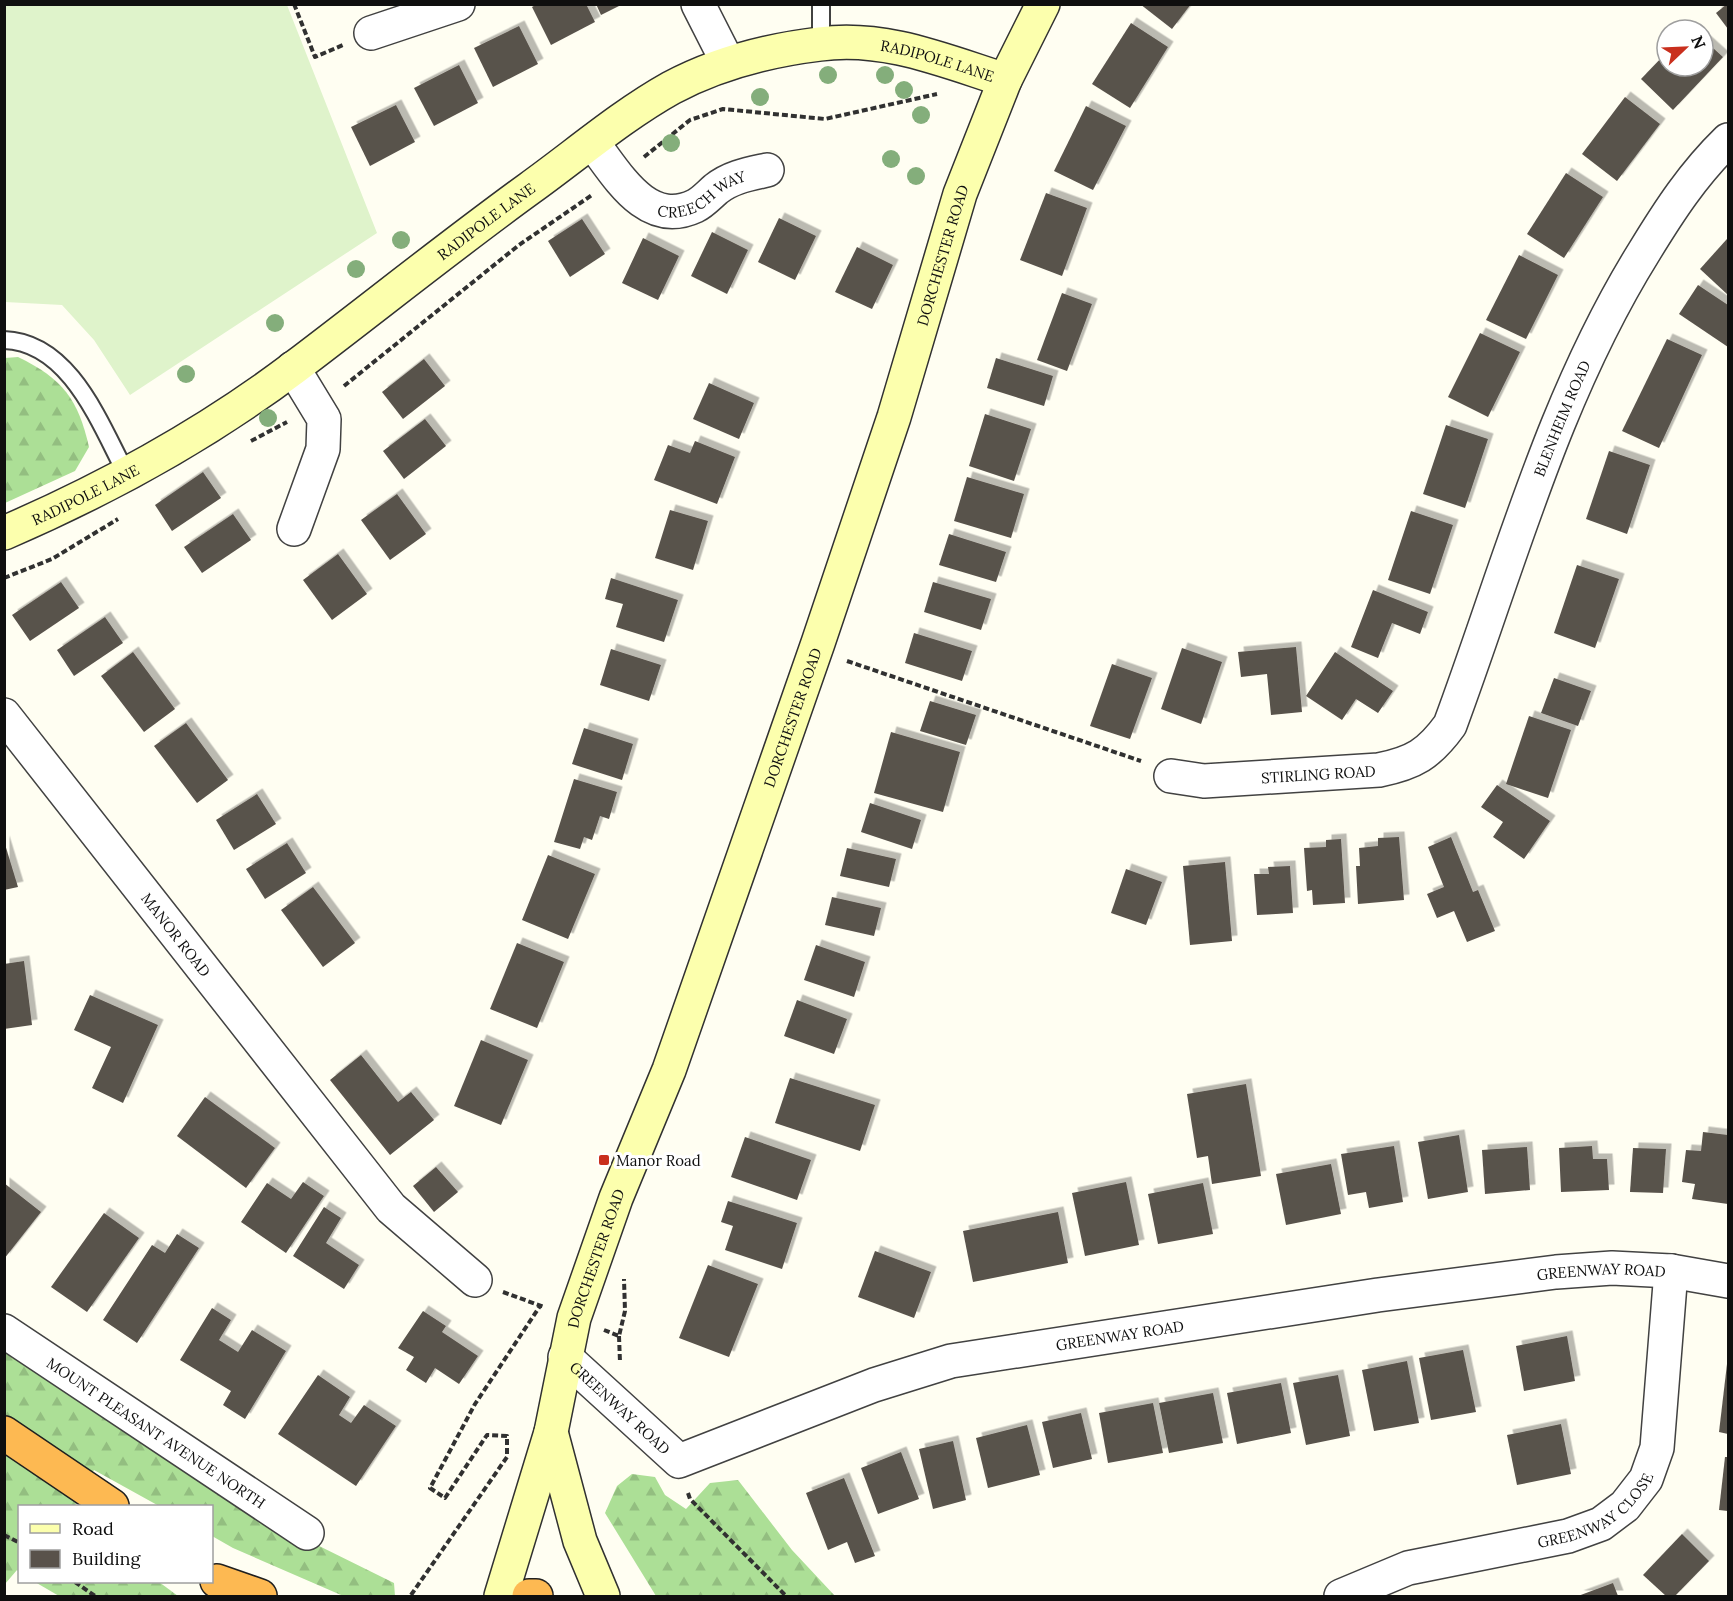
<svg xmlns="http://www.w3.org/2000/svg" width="1733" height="1601" font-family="Lora,serif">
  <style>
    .forest { fill: url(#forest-firs) }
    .pitch { fill: #dff3cb }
    .building { fill: #59524b; filter: url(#shadow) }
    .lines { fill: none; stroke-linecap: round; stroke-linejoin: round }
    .lane-casing { stroke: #424242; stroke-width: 20 }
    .street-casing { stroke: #424242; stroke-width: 36 }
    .secondary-casing { stroke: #313131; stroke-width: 36 }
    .highway-casing { stroke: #202020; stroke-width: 36 }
    .path { stroke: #313131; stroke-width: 4; stroke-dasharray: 6 3; stroke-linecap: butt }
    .lane { stroke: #fff; stroke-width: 16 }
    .street { stroke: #fff; stroke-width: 33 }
    .secondary { stroke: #fcffad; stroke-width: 33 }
    .highway { stroke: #fdb952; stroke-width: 33 }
    .tree { fill: #84ae7b }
    .poi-dot { fill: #c92f1d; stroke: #fff; stroke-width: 2 }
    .labels { text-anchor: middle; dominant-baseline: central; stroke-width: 6; stroke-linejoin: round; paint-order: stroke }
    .street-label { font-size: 15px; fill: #0f0f0f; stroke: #fff }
    .poi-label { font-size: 15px; fill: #0f0f0f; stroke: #fff; text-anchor: start }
  </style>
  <defs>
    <pattern id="forest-firs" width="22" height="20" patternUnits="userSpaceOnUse" patternTransform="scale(1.5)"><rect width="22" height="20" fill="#acdf96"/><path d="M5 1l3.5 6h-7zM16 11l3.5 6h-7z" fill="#93be80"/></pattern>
    <filter id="shadow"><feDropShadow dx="5.5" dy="-5.5" stdDeviation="0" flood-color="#0004"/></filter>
  </defs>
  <rect width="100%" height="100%" fill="#fffef2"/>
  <g class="forest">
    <path d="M18 357C63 379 78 399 89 447L75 471 5 503V358Z"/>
    <path d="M5 1346 305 1539 394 1583 395 1596 341 1595 233 1548 212 1536V1506H159L94 1470 75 1506H20L19 1572 17 1570 5 1584Z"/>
    <path d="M632 1474 655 1477 665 1495 686 1509 710 1483 738 1480 792 1550 835 1596H656L605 1513 617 1486Z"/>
    <path d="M35 1582H159L178 1596H59Z"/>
  </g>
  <path class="pitch" d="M5 4 287 5 377 233 130 395 94 340 62 305 5 302Z"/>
  <g class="building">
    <path d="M537 4H586L595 22 551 45 532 7Z"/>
    <path d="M596 4H623L601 15Z"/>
    <path d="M1140 4H1191L1172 29Z"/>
    <path d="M1727 4H1728V29L1716 13Z"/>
    <path d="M1131 23 1168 47 1130 108 1092 84Z"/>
    <path d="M519 26 538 64 493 87 474 48Z"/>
    <path d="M1703 39 1723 57 1673 110 1641 79 1667 52V66H1703Z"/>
    <path d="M459 65 478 103 434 126 414 88Z"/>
    <path d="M1625 97 1660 124 1617 181 1582 154Z"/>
    <path d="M396 105 415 142 370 166 351 127Z"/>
    <path d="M1086 106 1126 126 1093 190 1054 171Z"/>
    <path d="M1566 173 1603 197 1564 258 1527 234Z"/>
    <path d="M1046 193 1087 208 1062 276 1020 260Z"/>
    <path d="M779 218 816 236 795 280 758 262Z"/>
    <path d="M582 219 605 254 570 277 548 241Z"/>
    <path d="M712 232 748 250 727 294 691 276Z"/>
    <path d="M643 238 679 256 658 300 622 283Z"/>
    <path d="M1727 239 1728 241V295L1700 269Z"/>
    <path d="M857 247 893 265 872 309 835 292Z"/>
    <path d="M1519 255 1558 275 1526 339 1486 320Z"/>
    <path d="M1698 285 1728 305V347L1679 314Z"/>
    <path d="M1062 293 1092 304 1067 371 1037 360Z"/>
    <path d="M1480 333 1520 352 1488 417 1448 397Z"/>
    <path d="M1667 339 1702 355 1659 448 1622 431Z"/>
    <path d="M996 358 1053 376 1044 406 987 388Z"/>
    <path d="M424 359 445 386 403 419 382 392Z"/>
    <path d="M709 383 754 403 739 439 693 419Z"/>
    <path d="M985 414 1031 429 1014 481 969 466Z"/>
    <path d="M425 419 446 446 404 479 383 451Z"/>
    <path d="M1446 425 1488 439 1465 508 1423 494Z"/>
    <path d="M695 441 735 457 717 504 654 480 668 445 690 453Z"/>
    <path d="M1609 451 1650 465 1627 534 1586 519Z"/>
    <path d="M203 472 221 498 172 531 155 505Z"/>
    <path d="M967 477 1024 494 1011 538 954 521Z"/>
    <path d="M397 494 426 534 390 560 361 520Z"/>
    <path d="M670 510 708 521 693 570 655 558Z"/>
    <path d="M1411 511 1453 525 1430 594 1388 580Z"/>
    <path d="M233 514 251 540 202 573 184 547Z"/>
    <path d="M949 534 1006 552 996 582 939 565Z"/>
    <path d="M338 554 367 594 332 620 303 580Z"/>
    <path d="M1577 565 1619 579 1595 648 1554 633Z"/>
    <path d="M611 578 678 600 664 642 616 627 623 604 605 599Z"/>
    <path d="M61 582 79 608 30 641 12 615Z"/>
    <path d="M933 582 991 599 981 630 924 612Z"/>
    <path d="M1373 590 1428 612 1420 634 1392 623 1378 658 1351 647Z"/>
    <path d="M105 617 123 643 74 676 57 650Z"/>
    <path d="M914 633 972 651 962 681 905 663Z"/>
    <path d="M1296 647 1302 712 1271 715 1267 674 1241 677 1238 652Z"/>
    <path d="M1182 648 1222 662 1201 724 1161 709Z"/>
    <path d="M611 649 661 665 649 701 600 685Z"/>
    <path d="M133 652 175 709 144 732 101 676Z"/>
    <path d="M1335 652 1393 691 1378 713 1356 699 1342 720 1306 696Z"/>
    <path d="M1112 664 1152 678 1130 739 1090 726Z"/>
    <path d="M1554 678 1591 691 1578 726 1541 713Z"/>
    <path d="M930 701 976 715 966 745 920 731Z"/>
    <path d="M1529 716 1571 730 1548 798 1506 784Z"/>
    <path d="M186 723 228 780 197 803 154 746Z"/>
    <path d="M584 728 633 744 622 780 572 764Z"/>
    <path d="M891 732 960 752 943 812 874 793Z"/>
    <path d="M574 779 617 792 609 819 600 816 592 840 584 837 580 849 554 842Z"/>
    <path d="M1497 785 1550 821 1524 859 1493 837 1503 822 1481 807Z"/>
    <path d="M257 794 276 824 234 850 216 820Z"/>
    <path d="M870 803 921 820 912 849 861 832Z"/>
    <path d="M1399 837 1404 900 1358 904 1356 866H1360L1359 848 1378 846V838Z"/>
    <path d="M1451 837 1473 892 1478 890 1495 931 1467 942 1454 911 1437 918 1427 894 1444 887 1428 847Z"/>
    <path d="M1341 839 1345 903 1313 905 1312 890 1307 891 1304 848 1326 847V840Z"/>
    <path d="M4 841 18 887 4 890Z"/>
    <path d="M287 843 306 873 265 899 246 869Z"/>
    <path d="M847 848 896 859 889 887 840 876Z"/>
    <path d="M548 855 595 874 568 939 522 920Z"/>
    <path d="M1225 862 1232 941 1190 945 1183 866Z"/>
    <path d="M1290 866 1293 913 1257 915 1254 874H1269L1268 867Z"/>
    <path d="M1126 869 1162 882 1146 925 1111 913Z"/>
    <path d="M313 887 355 943 323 967 281 910Z"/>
    <path d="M832 897 881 908 874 936 825 925Z"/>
    <path d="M517 943 564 962 537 1028 490 1009Z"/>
    <path d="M816 945 865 962 854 997 804 980Z"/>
    <path d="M24 961 32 1025 4 1029V964Z"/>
    <path d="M90 995 158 1025 123 1103 92 1088 111 1047 74 1030Z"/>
    <path d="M797 1000 847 1019 834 1054 784 1036Z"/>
    <path d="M481 1040 528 1060 501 1125 454 1106Z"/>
    <path d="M361 1055 398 1102 411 1092 434 1120 390 1155 330 1080Z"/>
    <path d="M790 1078 875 1105 860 1151 775 1123Z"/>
    <path d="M1246 1084 1261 1176 1212 1184 1208 1156 1197 1158 1187 1094Z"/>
    <path d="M205 1097 275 1148 246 1188 177 1136Z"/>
    <path d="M1703 1132 1728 1135V1204L1692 1199 1695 1184 1682 1182 1686 1150 1701 1151Z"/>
    <path d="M1459 1135 1468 1192 1428 1199 1418 1142Z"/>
    <path d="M745 1137 811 1160 797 1200 731 1177Z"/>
    <path d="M1394 1146 1403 1202 1369 1208 1366 1192 1348 1195 1341 1154Z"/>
    <path d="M1592 1146 1593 1159H1607L1609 1190 1561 1192 1559 1148Z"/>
    <path d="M1527 1147 1530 1190 1485 1194 1482 1150Z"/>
    <path d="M1633 1148 1666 1149 1663 1193 1630 1192Z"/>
    <path d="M1331 1164 1341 1214 1286 1225 1276 1174Z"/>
    <path d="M436 1167 458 1192 434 1212 413 1186Z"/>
    <path d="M303 1182 324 1196 286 1253 241 1222 267 1183 291 1199Z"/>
    <path d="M1126 1182 1139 1245 1085 1256 1072 1193Z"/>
    <path d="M4 1183 41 1212 4 1259Z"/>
    <path d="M1203 1183 1213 1234 1158 1244 1148 1194Z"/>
    <path d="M728 1201 797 1223 782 1269 725 1250 733 1226 721 1222Z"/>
    <path d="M324 1207 341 1218 326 1243 359 1265 344 1289 293 1256Z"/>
    <path d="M1058 1212 1068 1263 973 1282 963 1231Z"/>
    <path d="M104 1213 139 1238 87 1312 51 1287Z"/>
    <path d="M177 1234 199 1248 137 1343 103 1320 152 1245 165 1253Z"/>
    <path d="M875 1251 931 1272 914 1318 858 1297Z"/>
    <path d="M708 1265 758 1284 729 1357 679 1338Z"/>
    <path d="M212 1308 231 1320 219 1340 238 1352 252 1330 286 1351 245 1419 223 1405 231 1391 180 1360Z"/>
    <path d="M423 1311 446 1326 442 1332 478 1356 459 1384 435 1368 426 1383 406 1370 414 1357 398 1348Z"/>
    <path d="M1567 1336 1575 1381 1524 1391 1516 1346Z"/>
    <path d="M1463 1350 1476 1412 1431 1420 1419 1358Z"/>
    <path d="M1407 1361 1419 1423 1374 1431 1362 1370Z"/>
    <path d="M1727 1364H1728V1434L1719 1432Z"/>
    <path d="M318 1375 350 1397 339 1415 351 1423 364 1405 396 1426 356 1486 278 1434Z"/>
    <path d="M1338 1375 1350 1436 1306 1445 1293 1383Z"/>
    <path d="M1281 1383 1291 1433 1237 1444 1227 1393Z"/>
    <path d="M1213 1393 1223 1443 1169 1453 1159 1403Z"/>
    <path d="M1153 1403 1163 1453 1108 1463 1099 1413Z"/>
    <path d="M1081 1413 1092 1459 1053 1468 1042 1422Z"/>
    <path d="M1561 1424 1571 1474 1517 1485 1507 1435Z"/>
    <path d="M1027 1425 1040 1475 988 1488 976 1438Z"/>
    <path d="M953 1441 966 1500 933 1509 919 1449Z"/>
    <path d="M901 1452 919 1499 878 1514 861 1468Z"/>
    <path d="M1725 1457H1728V1511L1719 1510Z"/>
    <path d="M844 1478 875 1556 855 1563 847 1542 828 1550 806 1493Z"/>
    <path d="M1682 1534 1709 1561 1675 1596H1666L1643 1575Z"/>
    <path d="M1613 1583 1618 1596H1578Z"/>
  </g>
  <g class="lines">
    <g class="lane-casing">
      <g id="lane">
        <path d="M821 43V4"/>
        <path d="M4 340C70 342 100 424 126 473"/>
      </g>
    </g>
    <g class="street-casing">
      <g id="street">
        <path d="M698 4 728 63"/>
        <path d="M371 33 458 4"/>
        <path id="s1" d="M592 142C617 174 646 229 695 206 703 202 709 195 716 189 731 177 749 174 767 170"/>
        <path d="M293 368 324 419 323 449 294 529"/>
        <path id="s2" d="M4 715 391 1208 475 1280"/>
        <path id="s3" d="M1171 776 1204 781 1379 770C1414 763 1429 754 1450 725 1509 566 1553 398 1644 252 1669 211 1693 174 1728 140"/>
        <path id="s4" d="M4 1331 307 1533"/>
        <path id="s5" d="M565 1357 679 1461 874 1385 951 1361 1378 1295 1556 1272 1612 1268 1671 1271 1728 1281"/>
        <path id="s6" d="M1341 1596 1408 1568 1568 1536 1601 1524 1625 1506 1646 1479 1657 1448 1671 1271"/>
      </g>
    </g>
    <g class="secondary-casing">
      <g id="secondary">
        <path id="s7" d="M4 533C106 489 206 434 295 367 373 308 450 246 530 188 576 155 621 116 671 88 716 64 770 50 820 44 884 35 945 61 1005 80"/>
        <path d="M551 1432 580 1541 603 1596"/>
        <path id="s8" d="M501 1596 551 1432 574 1318 616 1198 669 1070 818 643 894 417 960 194 1005 80 1043 4"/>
      </g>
    </g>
    <g class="highway-casing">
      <g id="highway">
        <path d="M4 1433 112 1506"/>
        <path d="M217 1581 260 1596"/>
        <path d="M529 1596H536"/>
      </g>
    </g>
    <g class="path">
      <path d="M294 4 315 57 343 45"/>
      <path d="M644 157 690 120 723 109 825 119 937 94"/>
      <path d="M344 386 519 245 592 195"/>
      <path d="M251 441 287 422"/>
      <path d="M4 578 52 559 118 519"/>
      <path d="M847 661 1141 761"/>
      <path d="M503 1292 544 1307"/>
      <path d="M604 1330 619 1336 625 1311 624 1279"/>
      <path d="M619 1336 620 1362"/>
      <path d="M688 1493 690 1499 786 1596"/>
      <path d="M4 1535 20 1543"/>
      <path d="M75 1582 95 1596"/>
      <path d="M411 1595 507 1457V1436L487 1435 445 1498 430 1488 475 1404 540 1306"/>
    </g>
    <use href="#lane" class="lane"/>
    <use href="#street" class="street"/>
    <use href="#secondary" class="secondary"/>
    <use href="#highway" class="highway"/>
  </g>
  <g class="tree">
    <circle cx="828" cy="75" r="9"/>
    <circle cx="885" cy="75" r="9"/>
    <circle cx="904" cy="90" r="9"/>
    <circle cx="760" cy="97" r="9"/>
    <circle cx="921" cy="115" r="9"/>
    <circle cx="671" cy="143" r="9"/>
    <circle cx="891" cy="159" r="9"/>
    <circle cx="916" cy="176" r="9"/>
    <circle cx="401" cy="240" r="9"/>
    <circle cx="356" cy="269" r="9"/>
    <circle cx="275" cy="323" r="9"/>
    <circle cx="186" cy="374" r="9"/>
    <circle cx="268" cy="418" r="9"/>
  </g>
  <rect class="poi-dot" x="598" y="1154" width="12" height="12" rx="3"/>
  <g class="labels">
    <g class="street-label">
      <text stroke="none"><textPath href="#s7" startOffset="1080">RADIPOLE LANE</textPath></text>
      <text stroke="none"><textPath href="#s1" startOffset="144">CREECH WAY</textPath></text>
      <text stroke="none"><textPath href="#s7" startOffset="576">RADIPOLE LANE</textPath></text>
      <text stroke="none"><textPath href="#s8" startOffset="1413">DORCHESTER ROAD</textPath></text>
      <text stroke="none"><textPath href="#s3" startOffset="622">BLENHEIM ROAD</textPath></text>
      <text stroke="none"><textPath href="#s7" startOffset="90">RADIPOLE LANE</textPath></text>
      <text stroke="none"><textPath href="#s8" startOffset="927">DORCHESTER ROAD</textPath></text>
      <text stroke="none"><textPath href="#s3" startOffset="148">STIRLING ROAD</textPath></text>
      <text stroke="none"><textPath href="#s2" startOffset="279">MANOR ROAD</textPath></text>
      <text stroke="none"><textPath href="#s8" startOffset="351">DORCHESTER ROAD</textPath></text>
      <text stroke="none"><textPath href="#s5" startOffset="1101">GREENWAY ROAD</textPath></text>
      <text stroke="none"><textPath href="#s5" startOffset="615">GREENWAY ROAD</textPath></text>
      <text stroke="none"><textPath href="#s5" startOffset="75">GREENWAY ROAD</textPath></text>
      <text stroke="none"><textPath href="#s4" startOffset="183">MOUNT PLEASANT AVENUE NORTH</textPath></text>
      <text stroke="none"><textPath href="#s6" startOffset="273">GREENWAY CLOSE</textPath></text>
    </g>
    <g class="poi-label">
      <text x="616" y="1160">Manor Road</text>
    </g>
  </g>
  <rect width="1733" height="1601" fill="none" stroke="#0f0f0f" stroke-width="12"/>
  <rect x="18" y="1505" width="195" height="78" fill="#ffffff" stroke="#9f9f9f" stroke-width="1.5"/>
  <rect x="30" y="1524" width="30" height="9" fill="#fcffad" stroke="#9f9f9f" stroke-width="1.5"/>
  <text x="72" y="1535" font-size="18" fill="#0f0f0f">Road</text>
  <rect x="30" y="1550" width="30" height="18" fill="#59524b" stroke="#9f9f9f" stroke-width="1.5"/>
  <text x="72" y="1565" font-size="18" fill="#0f0f0f">Building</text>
  <g transform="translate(1685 48) rotate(67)"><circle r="28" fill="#ffffff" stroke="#9f9f9f" stroke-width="1.5"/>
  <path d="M0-4.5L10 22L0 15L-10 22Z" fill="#c92f1d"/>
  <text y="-9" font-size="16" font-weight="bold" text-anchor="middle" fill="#0f0f0f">N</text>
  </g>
</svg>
